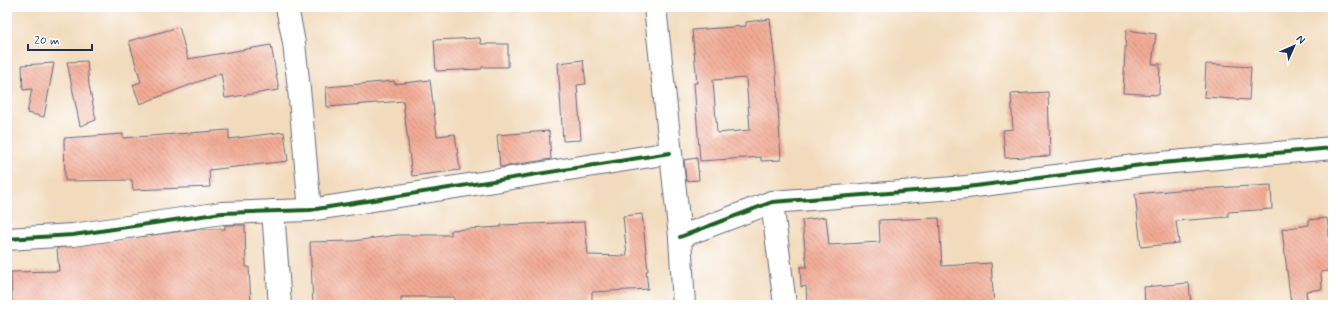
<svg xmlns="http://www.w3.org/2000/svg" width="1340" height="312" font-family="Mynerve,sans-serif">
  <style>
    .building { fill: url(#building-back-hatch); fill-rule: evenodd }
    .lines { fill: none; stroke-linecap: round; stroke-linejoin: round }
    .minor-casing { stroke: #666b7f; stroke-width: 24 }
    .minor { stroke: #fff; stroke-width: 22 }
    .cycleway-casing { stroke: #fff; stroke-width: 6 }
    .cycleway { stroke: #1b5e20; stroke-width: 4 }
  </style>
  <defs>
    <pattern id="building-back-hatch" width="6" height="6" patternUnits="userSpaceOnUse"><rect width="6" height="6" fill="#f2aa94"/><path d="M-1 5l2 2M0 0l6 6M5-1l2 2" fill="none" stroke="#c38b7c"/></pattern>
  </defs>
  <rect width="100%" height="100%" fill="#fff"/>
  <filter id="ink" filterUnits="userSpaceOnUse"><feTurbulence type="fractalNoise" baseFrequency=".025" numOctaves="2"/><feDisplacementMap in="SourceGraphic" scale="8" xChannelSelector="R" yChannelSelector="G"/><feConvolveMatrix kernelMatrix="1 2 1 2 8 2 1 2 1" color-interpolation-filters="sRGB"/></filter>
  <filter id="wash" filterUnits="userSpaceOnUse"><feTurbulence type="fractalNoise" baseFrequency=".012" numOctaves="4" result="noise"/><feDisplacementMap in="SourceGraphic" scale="16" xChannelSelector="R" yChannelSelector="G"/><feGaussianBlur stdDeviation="0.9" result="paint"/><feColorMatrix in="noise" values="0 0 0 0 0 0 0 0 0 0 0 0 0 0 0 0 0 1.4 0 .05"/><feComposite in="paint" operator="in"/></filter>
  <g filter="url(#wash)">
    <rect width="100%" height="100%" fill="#f2dbbd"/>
    <g id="blocks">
      <g class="building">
        <path d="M770 19 776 72 781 160 761 161V157L700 161 694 83H697L692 30 746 26V22ZM746 78 750 130 717 133 713 80Z"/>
        <path d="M179 27 188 59 271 45 279 90 225 98 221 73 140 104 133 85 141 82 129 41Z"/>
        <path d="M1126 30 1156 34 1152 64H1160L1159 95 1123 93Z"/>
        <path d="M480 38 481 44H508V67H482V69L436 71 434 40Z"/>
        <path d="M583 60 586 84 577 85 581 140 563 141 558 63Z"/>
        <path d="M87 61 89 85 96 120 80 126 67 62Z"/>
        <path d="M54 63 44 117 27 113 32 89 23 90 22 65Z"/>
        <path d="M1206 64 1251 67 1249 100 1204 97Z"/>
        <path d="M430 80 437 136 455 134 460 170 412 176 403 101 327 107 326 87 394 81 395 84Z"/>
        <path d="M1048 92 1050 156 1005 158 1003 130 1013 129 1011 94Z"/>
        <path d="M229 130V139L284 132 288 161 209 170 210 187 133 190 132 180 65 181 64 138 123 134V138Z"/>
        <path d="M549 131 551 159 500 167 497 135Z"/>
        <path d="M697 158 699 180 686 181 684 160Z"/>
        <path d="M1271 185 1272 209 1228 212V217L1176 221 1179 243 1141 247 1135 194 1178 190Z"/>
        <path d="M642 214 648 271H646L648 289 592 292V305H505V301L454 303V297H401V305H313L310 242 353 241 397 235H451V230L501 227V225L585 222 588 255 627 256 623 216Z"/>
        <path d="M826 217 829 245 880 242 879 220 939 218 942 266 991 263 994 305H876V302L807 305 806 286 801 287 800 267H807L802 220Z"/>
        <path d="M1327 218 1333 270 1321 272 1322 289 1306 291 1308 305H1291L1282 229 1309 225V220Z"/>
        <path d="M225 225H245L246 267H249L251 305H12L11 272 59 271 57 248 197 229H225Z"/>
        <path d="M1189 283 1191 305H1145L1144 287Z"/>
      </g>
    </g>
  </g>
  <g filter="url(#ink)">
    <use href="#blocks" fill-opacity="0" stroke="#666b7f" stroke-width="1"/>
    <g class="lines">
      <g class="minor-casing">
        <g id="minor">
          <path d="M287 7 294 43 300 99 310 210"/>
          <path d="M655 7 680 237 684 305"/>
          <path d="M772 202 785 305"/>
          <path d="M273 211 280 305"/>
          <path d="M680 237 772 202 967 187 1150 164 1333 148"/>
          <path d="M7 239 73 235 222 213 310 210 670 153"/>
        </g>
      </g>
      <use href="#minor" class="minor"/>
      <g class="cycleway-casing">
        <g id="cycleway">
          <path d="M680 237 772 202 967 187 1150 164 1333 148"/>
          <path d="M7 239 73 235 222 213 310 210 670 153"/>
        </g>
      </g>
      <use href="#cycleway" class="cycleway"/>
    </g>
  </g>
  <rect width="1340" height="312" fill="none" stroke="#fff" stroke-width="24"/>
  <g transform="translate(1294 46) rotate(45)" stroke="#ffffff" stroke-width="3" paint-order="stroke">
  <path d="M0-3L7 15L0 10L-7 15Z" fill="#1b2f5e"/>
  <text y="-6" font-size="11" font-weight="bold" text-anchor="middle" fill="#1b2f5e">N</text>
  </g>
  <path d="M28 44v6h64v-6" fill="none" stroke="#1b2f5e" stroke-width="2"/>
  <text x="34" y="44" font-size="12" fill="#1b2f5e" stroke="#ffffff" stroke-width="3" paint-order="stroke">20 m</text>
</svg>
